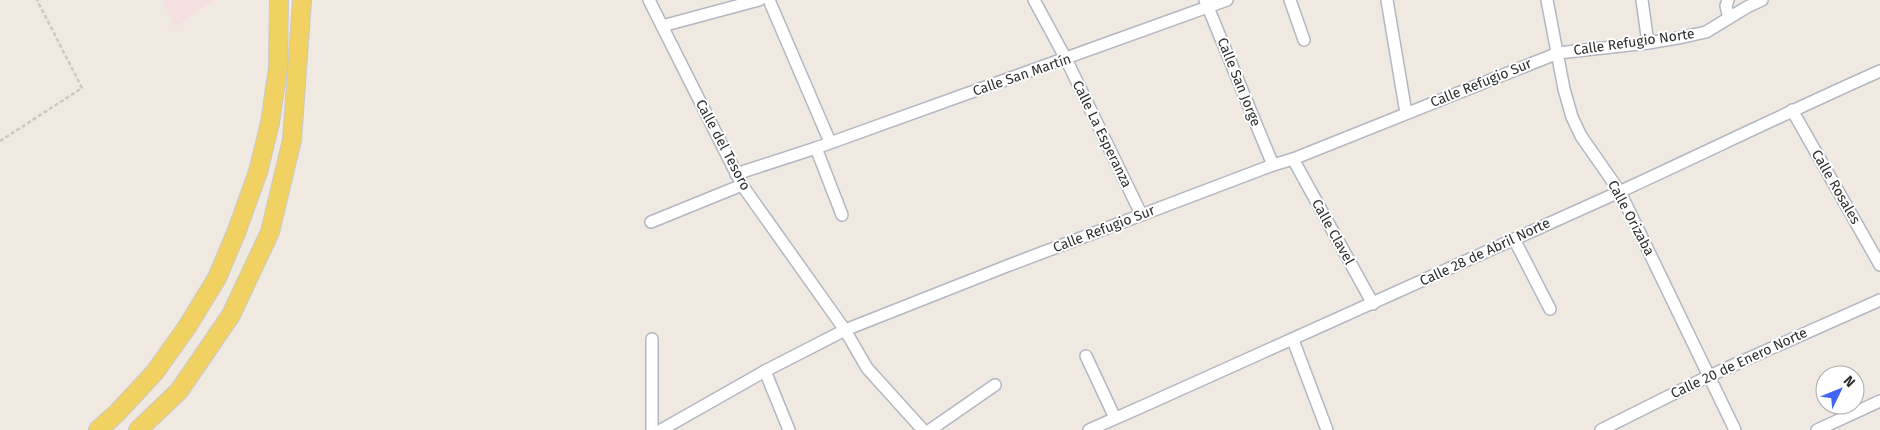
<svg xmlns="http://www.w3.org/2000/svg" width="1880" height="430" font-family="'Fira Sans',sans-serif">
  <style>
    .medical { fill: #f5dfe0 }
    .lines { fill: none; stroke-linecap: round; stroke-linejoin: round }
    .street-casing { stroke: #b4b7c1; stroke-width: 14 }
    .primary-casing { stroke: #c9c9c9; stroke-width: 20 }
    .path { stroke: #c9c9c9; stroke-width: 2.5; stroke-dasharray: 4 2.5; stroke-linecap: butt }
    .street { stroke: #fff; stroke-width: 11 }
    .primary { stroke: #f2d163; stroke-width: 18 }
    .labels { text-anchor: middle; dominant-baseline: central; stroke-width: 4; stroke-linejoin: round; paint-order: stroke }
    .street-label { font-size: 14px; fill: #2e2e2e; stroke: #fff }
  </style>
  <rect width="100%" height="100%" fill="#efe9e1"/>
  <path class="medical" d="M163 0H214L175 27Z"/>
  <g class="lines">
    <g class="street-casing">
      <g id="street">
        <path d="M649 0 742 185 845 330 867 368 923 430"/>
        <path d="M769 0 830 142"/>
        <path d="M1034 0 1066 59 1141 214"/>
        <path d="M1205 0 1273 165"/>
        <path d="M1290 0 1304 40"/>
        <path d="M1387 0 1406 113"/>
        <path d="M1547 0 1564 89 1572 117 1581 136 1620 192 1735 430"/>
        <path d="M1642 0 1648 43"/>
        <path d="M1728 0 1726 6 1729 18"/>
        <path d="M662 26 759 0"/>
        <path d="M1792 110 1880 265"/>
        <path d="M816 148 842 215"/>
        <path d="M1293 159 1373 304"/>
        <path d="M736 174 816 148 1227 0"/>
        <path d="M651 222 742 185"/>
        <path d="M1514 239 1550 309"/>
        <path d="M1293 340 1327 430"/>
        <path d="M1086 356 1115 418"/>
        <path d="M765 371 789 430"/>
        <path d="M652 430V339"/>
        <path d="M661 430 765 371 845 330 1007 266 1273 165 1293 159 1558 53 1648 43 1683 37 1706 32 1747 7 1762 0"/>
        <path d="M930 430 995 385"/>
        <path d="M1089 430C1266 352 1442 272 1619 192 1706 152 1792 110 1880 71"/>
        <path d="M1601 430 1709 376 1880 300"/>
        <path d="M1817 430 1880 401"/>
      </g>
    </g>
    <g class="primary-casing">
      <g id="primary">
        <path d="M98 430 117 413 155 372 187 327 217 278 236 233 258 172 270 123 278 68 279 0"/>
        <path d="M138 430 179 391 231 315 270 232 292 140 302 0"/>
      </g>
    </g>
    <path class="path" d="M0 141 82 88 37 0"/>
    <use href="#street" class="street"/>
    <use href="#primary" class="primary"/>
  </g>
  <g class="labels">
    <g class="street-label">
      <text transform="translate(1634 42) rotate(-8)">Calle Refugio Norte</text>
      <text transform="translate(1022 75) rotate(-19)">Calle San Martín</text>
      <text transform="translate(1239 82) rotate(68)">Calle San Jorge</text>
      <text transform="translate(1481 83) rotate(-22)">Calle Refugio Sur</text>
      <text transform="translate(1102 134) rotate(64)">Calle La Esperanza</text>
      <text transform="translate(723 145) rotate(62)">Calle del Tesoro</text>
      <text transform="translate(1836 187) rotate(60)">Calle Rosales</text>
      <text transform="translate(1631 218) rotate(62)">Calle Orizaba</text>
      <text transform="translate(1104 229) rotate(-21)">Calle Refugio Sur</text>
      <text transform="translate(1333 232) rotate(61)">Calle Clavel</text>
      <text transform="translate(1485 252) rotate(-25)">Calle 28 de Abril Norte</text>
      <text transform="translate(1739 363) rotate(-25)">Calle 20 de Enero Norte</text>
    </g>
  </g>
  <g transform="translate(1840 390) rotate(47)"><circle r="24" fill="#ffffff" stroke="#ababab"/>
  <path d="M0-4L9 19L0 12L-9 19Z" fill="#4264fb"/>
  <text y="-8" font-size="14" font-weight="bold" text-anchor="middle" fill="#2e2e2e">N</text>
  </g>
</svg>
